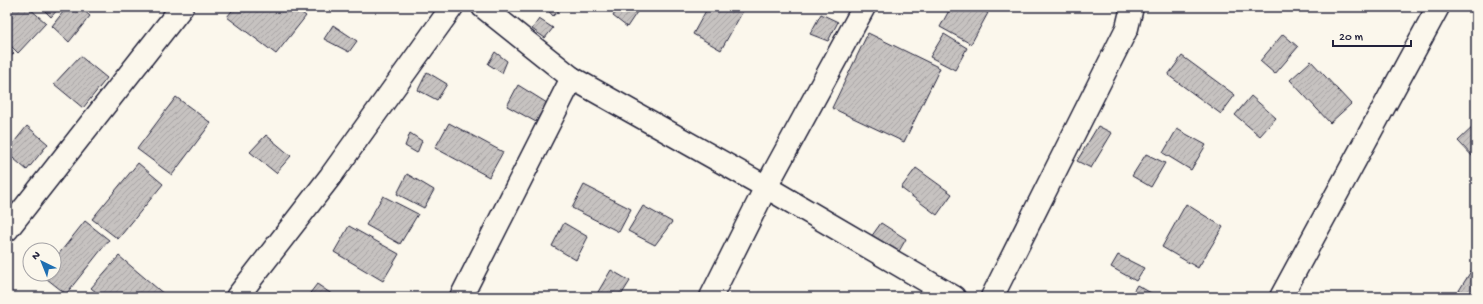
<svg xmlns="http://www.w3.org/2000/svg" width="1483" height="304" font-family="'Gochi Hand',sans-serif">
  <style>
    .building { fill: url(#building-hatch); stroke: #22223b }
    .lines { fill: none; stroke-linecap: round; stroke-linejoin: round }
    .minor-casing { stroke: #22223b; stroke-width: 25 }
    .minor { stroke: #fbf7ec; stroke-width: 22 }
  </style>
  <defs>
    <pattern id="building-hatch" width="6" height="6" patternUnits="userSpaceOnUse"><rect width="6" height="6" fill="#c6c2c0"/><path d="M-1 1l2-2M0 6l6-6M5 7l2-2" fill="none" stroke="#aaa6a6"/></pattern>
  </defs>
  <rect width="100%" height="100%" fill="#fbf7ec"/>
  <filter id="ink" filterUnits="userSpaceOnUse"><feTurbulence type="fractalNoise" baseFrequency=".025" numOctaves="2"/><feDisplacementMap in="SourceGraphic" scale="8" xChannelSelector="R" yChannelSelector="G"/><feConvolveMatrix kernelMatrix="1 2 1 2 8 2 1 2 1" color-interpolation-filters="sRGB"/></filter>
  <g filter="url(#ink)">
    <g class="building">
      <path d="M7 7H28L46 23 18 53 7 42Z"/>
      <path d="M41 7H60L51 17Z"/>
      <path d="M67 7H80L90 16 69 42 52 26Z"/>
      <path d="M235 7H294L306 16 276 54 227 17Z"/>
      <path d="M545 7H563L553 16Z"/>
      <path d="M618 7H637L639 9 627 27 613 16Z"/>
      <path d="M708 7H736L743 11 721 50 693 34Z"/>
      <path d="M951 7H976L988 13 971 44 940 27Z"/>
      <path d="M821 14 838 22 828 41 810 34Z"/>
      <path d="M539 19 553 28 545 38 532 29Z"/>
      <path d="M333 25 357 41 349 52 324 39Z"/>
      <path d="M868 33 940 68 904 142 832 108Z"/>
      <path d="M944 34 967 48 955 70 930 57Z"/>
      <path d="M1283 34 1298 47 1275 74 1260 61Z"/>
      <path d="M7 48 14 53 7 61Z"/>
      <path d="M495 52 507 61 502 73 488 64Z"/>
      <path d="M80 56 107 78 83 108 54 84Z"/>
      <path d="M1182 56 1235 95 1221 114 1168 75Z"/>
      <path d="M1311 61 1351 104 1330 123 1290 80Z"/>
      <path d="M427 72 447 84 437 100 418 90Z"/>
      <path d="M518 85 547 103 536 122 507 106Z"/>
      <path d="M1251 96 1276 118 1260 136 1235 115Z"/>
      <path d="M176 97 211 123 172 175 137 149Z"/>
      <path d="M449 123 503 152 489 177 435 148Z"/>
      <path d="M1476 124V160L1458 141Z"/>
      <path d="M27 126 48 144 27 170 7 153V151Z"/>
      <path d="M1098 126 1112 133 1091 168 1077 161Z"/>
      <path d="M1177 129 1206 145 1191 170 1163 153Z"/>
      <path d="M410 133 422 141 417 153 405 146Z"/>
      <path d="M266 135 291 156 276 173 250 152Z"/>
      <path d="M1146 154 1165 163 1151 187 1132 176Z"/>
      <path d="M138 163 163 184 118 239 92 219Z"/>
      <path d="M916 168 952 194 937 215 901 188Z"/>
      <path d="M407 174 434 190 424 208 397 194Z"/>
      <path d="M584 185 631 209 619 232 572 208Z"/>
      <path d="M383 196 418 214 400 244 366 225Z"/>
      <path d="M1186 204 1223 227 1198 268 1162 247Z"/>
      <path d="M643 206 672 222 655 245 628 231Z"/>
      <path d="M85 221 109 240 66 294 42 275 43 274H54V260Z"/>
      <path d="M564 223 588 237 576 260 552 246Z"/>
      <path d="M881 223 906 239 898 253 871 237Z"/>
      <path d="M349 226 399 254 383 281 334 252Z"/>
      <path d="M1118 255 1144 268 1136 281 1111 267Z"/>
      <path d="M119 256 165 295 164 297H102L91 288Z"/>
      <path d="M1473 268 1476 270V297H1455Z"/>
      <path d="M611 270 630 281 620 297H595Z"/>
      <path d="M317 284 336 297H307Z"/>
      <path d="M1137 285 1158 297H1130Z"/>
    </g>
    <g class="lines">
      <g class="minor-casing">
        <g id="minor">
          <path d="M483 7 572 78 766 187 954 297"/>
          <path d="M7 230 182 7"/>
          <path d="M237 297 330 177 452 7"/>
          <path d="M461 297 572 78"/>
          <path d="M711 297 766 187 864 7"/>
          <path d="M992 297 1127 28 1132 7"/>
          <path d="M1281 297 1438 7"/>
        </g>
      </g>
      <use href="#minor" class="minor"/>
    </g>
  </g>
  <rect width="1483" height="304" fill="none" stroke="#fbf7ec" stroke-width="24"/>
  <rect x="12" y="12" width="1459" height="280" fill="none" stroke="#22223b" stroke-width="1.5" filter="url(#ink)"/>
  <g transform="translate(42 262) rotate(317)"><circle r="19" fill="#fbf7ec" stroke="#a4a2a5"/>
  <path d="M0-3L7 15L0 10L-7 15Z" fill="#1f6fb2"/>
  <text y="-6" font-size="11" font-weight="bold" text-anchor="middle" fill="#22223b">N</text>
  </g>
  <path d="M1333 40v6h78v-6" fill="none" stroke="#22223b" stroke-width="2"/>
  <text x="1339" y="40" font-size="12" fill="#22223b" stroke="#fbf7ec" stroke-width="3" paint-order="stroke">20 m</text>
</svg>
